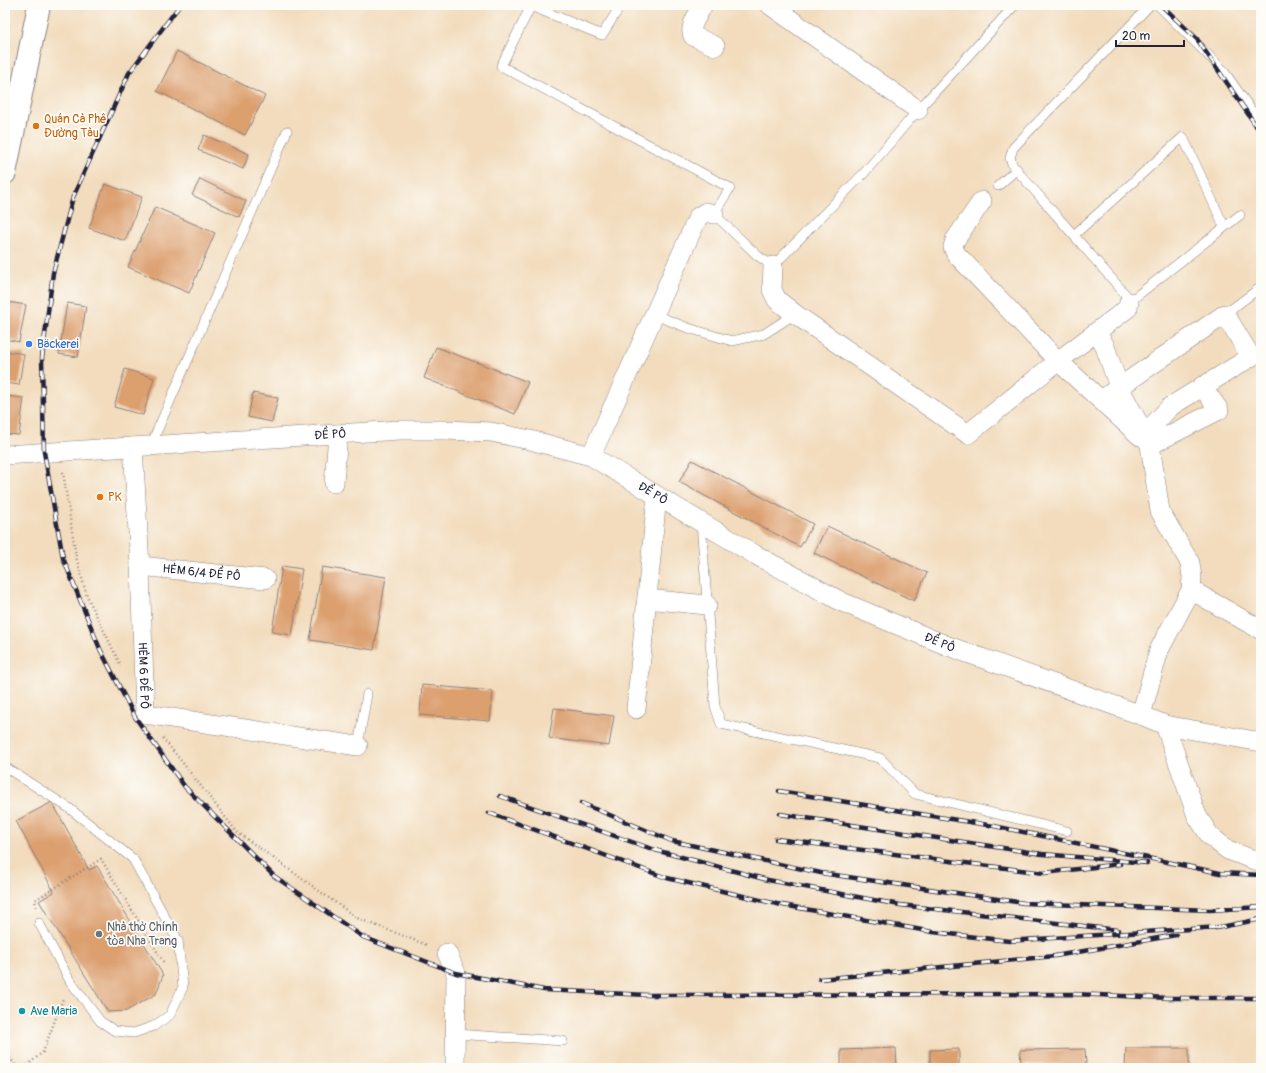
<svg xmlns="http://www.w3.org/2000/svg" width="1266" height="1073" font-family="Pangolin,sans-serif">
  <style>
    .building { fill: #dc9f6e }
    .lines { fill: none; stroke-linecap: round; stroke-linejoin: round }
    .service-casing { stroke: #8a7f7c; stroke-width: 10 }
    .minor-casing { stroke: #8a7f7c; stroke-width: 20 }
    .tertiary-casing { stroke: #8a7f7c; stroke-width: 24 }
    .path { stroke: #8a7f7c; stroke-width: 2.5; stroke-dasharray: 1 3; stroke-linecap: butt }
    .service { stroke: #fff; stroke-width: 9 }
    .minor { stroke: #fff; stroke-width: 19 }
    .tertiary { stroke: #fff; stroke-width: 22 }
    .rail-casing { stroke: #22223b; stroke-width: 4.5 }
    .rail { stroke: #fdfcf7; stroke-width: 3; stroke-dasharray: 9; stroke-linecap: butt }
    .food-dot { fill: #e8710a; stroke: #fdfcf7; stroke-width: 1.5 }
    .shop-dot { fill: #3f7fe0; stroke: #fdfcf7; stroke-width: 1.5 }
    .worship-dot { fill: #6b7280; stroke: #fdfcf7; stroke-width: 1.5 }
    .culture-dot { fill: #0f9aa8; stroke: #fdfcf7; stroke-width: 1.5 }
    .labels { text-anchor: middle; dominant-baseline: central; stroke-width: 3.5; stroke-linejoin: round; paint-order: stroke }
    .food-label { font-size: 12px; fill: #c56008; stroke: #fdfcf7; text-anchor: start }
    .shop-label { font-size: 12px; fill: #366cbe; stroke: #fdfcf7; text-anchor: start }
    .street-label { font-size: 12px; fill: #22223b; stroke: #fdfcf7 }
    .worship-label { font-size: 12px; fill: #5b616d; stroke: #fdfcf7; text-anchor: start }
    .culture-label { font-size: 12px; fill: #0d838f; stroke: #fdfcf7; text-anchor: start }
  </style>
  <rect width="100%" height="100%" fill="#fdfcf7"/>
  <filter id="ink" filterUnits="userSpaceOnUse"><feTurbulence type="fractalNoise" baseFrequency=".025" numOctaves="2"/><feDisplacementMap in="SourceGraphic" scale="8" xChannelSelector="R" yChannelSelector="G"/><feConvolveMatrix kernelMatrix="1 2 1 2 8 2 1 2 1" color-interpolation-filters="sRGB"/></filter>
  <filter id="wash" filterUnits="userSpaceOnUse"><feTurbulence type="fractalNoise" baseFrequency=".012" numOctaves="4" result="noise"/><feDisplacementMap in="SourceGraphic" scale="16" xChannelSelector="R" yChannelSelector="G"/><feGaussianBlur stdDeviation="0.9" result="paint"/><feColorMatrix in="noise" values="0 0 0 0 0 0 0 0 0 0 0 0 0 0 0 0 0 1.4 0 .05"/><feComposite in="paint" operator="in"/></filter>
  <g filter="url(#wash)">
    <rect width="100%" height="100%" fill="#f2dcbd"/>
    <g id="blocks">
      <g class="building">
        <path d="M177 51 265 96 245 135 157 91Z"/>
        <path d="M204 135 249 154 243 169 198 150Z"/>
        <path d="M200 179 246 201 239 217 192 195Z"/>
        <path d="M105 184 142 197 125 241 89 228Z"/>
        <path d="M155 207 215 233 189 293 128 267Z"/>
        <path d="M8 302 26 305 19 342 5 339V320Z"/>
        <path d="M67 303 86 306 78 357 59 354Z"/>
        <path d="M436 347 528 382 515 414 424 378Z"/>
        <path d="M5 351 24 354 19 385 5 383Z"/>
        <path d="M125 369 154 378 143 415 114 407Z"/>
        <path d="M253 393 278 398 272 422 248 417Z"/>
        <path d="M5 396 24 398 19 435 5 434Z"/>
        <path d="M692 460 813 524 800 547 679 482Z"/>
        <path d="M827 526 927 573 914 601 814 553Z"/>
        <path d="M282 566 302 569 292 635 272 632Z"/>
        <path d="M322 567 386 577 374 650 310 640Z"/>
        <path d="M422 685 493 691 490 721 420 715Z"/>
        <path d="M554 708 614 716 609 746 549 738Z"/>
        <path d="M52 802 89 870 97 866 163 975 156 994 126 1011 108 1012 39 901 54 892 16 821Z"/>
        <path d="M896 1048 897 1068H841V1050Z"/>
        <path d="M1126 1048H1189V1068H1125Z"/>
        <path d="M959 1049V1068H930V1050Z"/>
        <path d="M1085 1049 1086 1064 1021 1065 1020 1050Z"/>
      </g>
    </g>
  </g>
  <g filter="url(#ink)">
    <use href="#blocks" fill-opacity="0" stroke="#8a7f7c" stroke-width="1"/>
    <g class="lines">
      <g class="service-casing">
        <g id="service">
          <path d="M529 5 531 6 501 66 730 188 714 214 758 256 773 266 865 172 918 110 1015 5"/>
          <path d="M1150 5 1013 148 1010 158 1013 166 1126 295 1129 302 1240 215"/>
          <path d="M1158 5 1223 70 1261 124"/>
          <path d="M531 6 602 35 621 5"/>
          <path d="M998 186 1017 169"/>
          <path d="M1074 235 1183 137 1224 226"/>
          <path d="M1225 314 1261 287"/>
          <path d="M655 315 688 328 732 341 764 334 795 314"/>
          <path d="M151 445 287 131"/>
          <path d="M701 522 715 706 721 724 880 758 915 794 1067 831"/>
          <path d="M358 746 367 694"/>
          <path d="M5 767 69 808 133 859 178 941 183 987 170 1015 154 1026 134 1033 115 1031 100 1021 70 981 39 923"/>
          <path d="M455 1034 563 1041"/>
        </g>
      </g>
      <g class="minor-casing">
        <g id="minor">
          <path d="M703 5C699 13 688 27 693 36L715 46"/>
          <path d="M770 5 918 110"/>
          <path d="M982 201 955 240 953 247 956 254 1058 361 1140 436"/>
          <path d="M773 266 772 290 777 300 795 314 968 434 1058 361 1128 308 1129 302"/>
          <path d="M1097 333 1104 344 1119 387 1150 445 1160 511 1190 563 1192 577 1191 590 1159 650 1141 715"/>
          <path d="M1101 400 1225 314 1251 357 1171 406 1156 422 1150 445"/>
          <path d="M1150 445 1219 410 1202 386"/>
          <path id="s1" d="M133 447 140 566 145 714 358 746"/>
          <path id="s2" d="M5 455 400 430H445L491 432 530 440 591 456 754 554 842 602 948 646 1141 715 1165 725 1261 742"/>
          <path d="M591 456 698 217 706 212 714 214"/>
          <path d="M334 483 338 434"/>
          <path id="s3" d="M140 566 265 579"/>
          <path d="M1191 590 1261 630"/>
          <path d="M647 599 707 605"/>
          <path d="M636 709 657 496"/>
          <path d="M1165 725 1197 816 1210 836 1228 850 1254 860 1261 861"/>
          <path d="M447 953 456 973 455 1068"/>
        </g>
      </g>
      <g class="tertiary-casing">
        <path id="tertiary" d="M5 173 39 5"/>
      </g>
      <g class="path">
        <path d="M63 472 76 557 87 596 121 666"/>
        <path d="M163 738 237 832 357 918 427 945"/>
        <path d="M36 907 35 900 101 859 164 963"/>
        <path d="M5 1051 17 1068"/>
        <path d="M24 1068 43 1052 63 999"/>
      </g>
      <use href="#service" class="service"/>
      <use href="#minor" class="minor"/>
      <use href="#tertiary" class="tertiary"/>
      <g class="rail-casing">
        <g id="rail">
          <path d="M180 5 129 73 73 197 53 273 42 358 44 452 63 558 100 649 135 717 185 787 274 876 363 937 456 973 544 990 648 995 1073 994 1170 998H1261"/>
          <path d="M1161 5 1197 39 1261 133"/>
          <path d="M779 791 994 826 1220 873 1261 875"/>
          <path d="M500 796 655 850 768 880 900 905 1118 930"/>
          <path d="M581 803 672 841 821 873 1024 903 1210 910 1261 907"/>
          <path d="M489 813 667 878 777 904 933 932 1009 941 1220 927"/>
          <path d="M780 814 1042 854 1147 863"/>
          <path d="M776 839 1044 873 1120 864"/>
          <path d="M1216 928 1261 919"/>
          <path d="M820 979 1055 956 1176 935"/>
        </g>
      </g>
      <use href="#rail" class="rail"/>
    </g>
  </g>
  <g class="food-dot">
    <circle cx="36" cy="126" r="4"/>
    <circle cx="100" cy="497" r="4"/>
  </g>
  <circle class="shop-dot" cx="29" cy="344" r="4"/>
  <circle class="worship-dot" cx="99" cy="934" r="4"/>
  <circle class="culture-dot" cx="22" cy="1011" r="4"/>
  <g class="labels">
    <g class="food-label">
      <text x="44" y="119">Quán Cà Phê<tspan x="44" dy="14">Đường Tàu</tspan></text>
      <text x="108" y="497">PK</text>
    </g>
    <g class="shop-label">
      <text x="37" y="344">Bäckerei</text>
    </g>
    <g class="street-label">
      <text stroke="none"><textPath href="#s2" startOffset="326">ĐỀ PÔ</textPath></text>
      <text stroke="none"><textPath href="#s2" startOffset="662">ĐỀ PÔ</textPath></text>
      <text stroke="none"><textPath href="#s3" startOffset="62">HẺM 6/4 ĐỀ PÔ</textPath></text>
      <text stroke="none"><textPath href="#s2" startOffset="986">ĐỀ PÔ</textPath></text>
      <text stroke="none"><textPath href="#s1" startOffset="229">HẺM 6 ĐỀ PÔ</textPath></text>
    </g>
    <g class="worship-label">
      <text x="107" y="927">Nhà thờ Chính<tspan x="107" dy="14">tòa Nha Trang</tspan></text>
    </g>
    <g class="culture-label">
      <text x="30" y="1011">Ave Maria</text>
    </g>
  </g>
  <rect width="1266" height="1073" fill="none" stroke="#fdfcf7" stroke-width="20"/>
  <path d="M1116 40v6h68v-6" fill="none" stroke="#22223b" stroke-width="2"/>
  <text x="1122" y="40" font-size="12" fill="#22223b" stroke="#fdfcf7" stroke-width="3" paint-order="stroke">20 m</text>
</svg>
